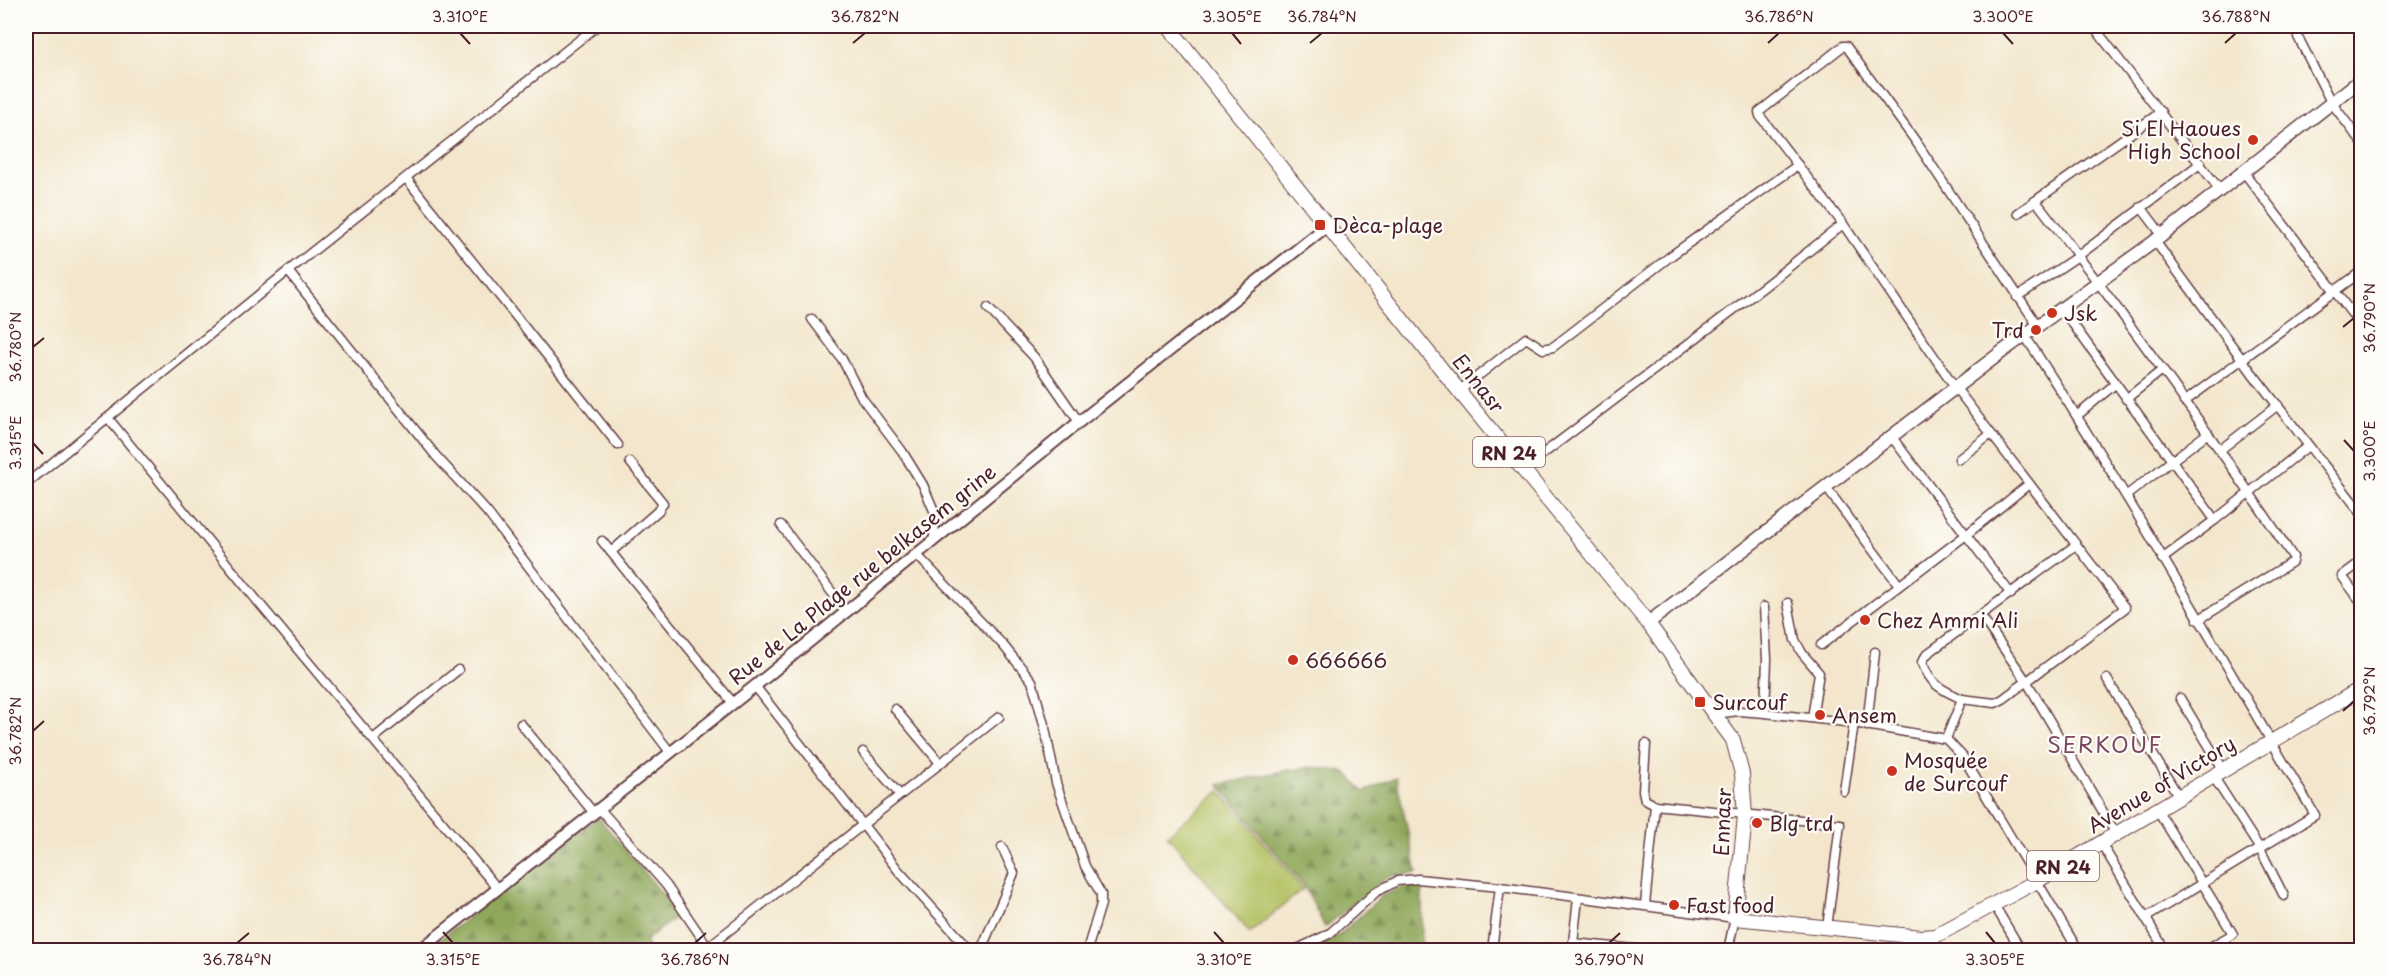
<svg xmlns="http://www.w3.org/2000/svg" width="2387" height="976" font-family="'Playpen Sans',sans-serif">
  <style>
    .grass { fill: #b4c164; stroke: #7f7048; stroke-width: 1.5 }
    .forest { fill: url(#forest-firs); stroke: #6c6342; stroke-width: 1.5 }
    .lines { fill: none; stroke-linecap: round; stroke-linejoin: round }
    .minor-casing { stroke: #633d43; stroke-width: 11 }
    .tertiary-casing { stroke: #633d43; stroke-width: 14 }
    .secondary-casing { stroke: #633d43; stroke-width: 15 }
    .primary-casing { stroke: #633d43; stroke-width: 16 }
    .minor { stroke: #fff; stroke-width: 8 }
    .tertiary { stroke: #fff; stroke-width: 10 }
    .secondary { stroke: #fff; stroke-width: 12 }
    .primary { stroke: #fff; stroke-width: 14 }
    .ticks { fill: none; stroke: #4a1f2b; stroke-width: 2 }
    .poi-dot { fill: #c8321e; stroke: #fdfcf7; stroke-width: 2 }
    .labels { text-anchor: middle; dominant-baseline: central; stroke-width: 4.5; stroke-linejoin: round; paint-order: stroke }
    .shield { fill: #fdfcf7; stroke: #806168; stroke-width: 1.5 }
    .shield-label { font-size: 18px; font-weight: bold; fill: #4a1f2b }
    .poi-label { font-size: 20px; fill: #4a1f2b; stroke: #fdfcf7; text-anchor: start }
    .street-label { font-size: 20px; fill: #4a1f2b; stroke: #fdfcf7 }
    .quarter-label { font-size: 22px; letter-spacing: 1.5px; fill: #7b4860; stroke: #fdfcf7 }
    .neatline { fill: none; stroke: #4a1f2b; stroke-width: 2 }
    .ticks-label { font-size: 15px; text-anchor: middle; fill: #4a1f2b }
  </style>
  <defs>
    <pattern id="forest-firs" width="22" height="20" patternUnits="userSpaceOnUse" patternTransform="scale(1.5)"><rect width="22" height="20" fill="#8fa75a"/><path d="M5 1l3.5 6h-7zM16 11l3.5 6h-7z" fill="#77874b"/></pattern>
  </defs>
  <rect width="100%" height="100%" fill="#fdfcf7"/>
  <filter id="ink" filterUnits="userSpaceOnUse"><feTurbulence type="fractalNoise" baseFrequency=".0167" numOctaves="2"/><feDisplacementMap in="SourceGraphic" scale="12" xChannelSelector="R" yChannelSelector="G"/><feConvolveMatrix kernelMatrix="1 2 1 2 8 2 1 2 1" color-interpolation-filters="sRGB"/></filter>
  <filter id="wash" filterUnits="userSpaceOnUse"><feTurbulence type="fractalNoise" baseFrequency=".008" numOctaves="4" result="noise"/><feDisplacementMap in="SourceGraphic" scale="24" xChannelSelector="R" yChannelSelector="G"/><feGaussianBlur stdDeviation="1.35" result="paint"/><feColorMatrix in="noise" values="0 0 0 0 0 0 0 0 0 0 0 0 0 0 0 0 0 1.4 0 .05"/><feComposite in="paint" operator="in"/></filter>
  <g filter="url(#wash)">
    <rect width="100%" height="100%" fill="#f3e6cc"/>
    <path class="grass" d="M1220 791 1303 889 1250 933 1167 835Z"/>
    <g class="forest">
      <path d="M1311 767 1346 772 1364 792 1396 777 1417 873 1390 876 1374 887 1325 927 1304 886 1219 785 1278 772Z"/>
      <path d="M598 817 679 914 646 940 648 950H426Z"/>
      <path d="M1402 887H1422V950H1306L1339 935 1382 896Z"/>
      <path d="M1523 940 1599 950H1522Z"/>
    </g>
  </g>
  <g filter="url(#ink)">
    <g class="lines">
      <g class="minor-casing">
        <g id="minor">
          <path d="M2096 26 2097 31 2220 190"/>
          <path d="M2297 26 2298 37 2331 102 2362 143"/>
          <path d="M2243 171 2362 327"/>
          <path d="M406 178 618 445"/>
          <path d="M2036 201C2125 316 2212 436 2293 557L2292 562 2198 620"/>
          <path d="M2141 207 2162 235"/>
          <path d="M2018 213 2161 112"/>
          <path d="M2155 241 2253 374 2362 514"/>
          <path d="M288 271 436 456 487 512 670 752"/>
          <path d="M2017 297 2078 256 2201 163"/>
          <path d="M988 308 1034 357 1079 422"/>
          <path d="M2062 309 2215 520"/>
          <path d="M812 319 842 359 862 398 902 451 923 485 935 513 934 539"/>
          <path d="M2025 336C2128 492 2219 655 2315 815L2145 918"/>
          <path d="M1459 391 1526 338 1543 349 1553 347 1672 255 1798 165"/>
          <path d="M2126 399 2161 371"/>
          <path d="M2184 402 2362 271"/>
          <path d="M2078 415 2115 384"/>
          <path d="M108 418 259 603 497 888"/>
          <path d="M1891 436 2011 594"/>
          <path d="M2220 450 2278 405"/>
          <path d="M1959 459 1991 434"/>
          <path d="M1523 469 1766 285 1843 224"/>
          <path d="M26 484 288 271 597 26"/>
          <path d="M1825 486 1899 585"/>
          <path d="M2127 495 2208 433"/>
          <path d="M781 525 846 611"/>
          <path d="M602 541 733 703"/>
          <path d="M611 552 659 510 663 503 630 462"/>
          <path d="M916 554 1003 645 1032 681 1045 728 1056 783 1085 866 1101 894V904L1087 950"/>
          <path d="M2162 559 2215 520 2308 446"/>
          <path d="M2362 561 2342 576 2362 603"/>
          <path d="M1788 603 1795 640 1802 653 1819 673 1812 718"/>
          <path d="M1764 607 1767 659 1765 713"/>
          <path d="M1981 616 2027 682 2116 834"/>
          <path d="M1821 645 1966 535 2029 484"/>
          <path d="M2107 679 2179 797"/>
          <path d="M755 686 898 870 970 950"/>
          <path d="M2180 698 2223 769"/>
          <path d="M1962 699C1940 689 1931 685 1922 662L1927 654 2076 545"/>
          <path d="M895 709 940 763"/>
          <path d="M1714 714 1739 711 1765 713 1854 723 1946 739 1963 757 2078 950"/>
          <path d="M521 724 593 812"/>
          <path d="M1867 726 1875 652"/>
          <path d="M373 739 458 670"/>
          <path d="M1946 739 1962 699 1995 703 2003 699 2125 608 1955 387 1843 224 1760 116 1759 112 1843 46H1846L1917 143 2038 326"/>
          <path d="M1646 744 1643 791 1645 800 1655 805"/>
          <path d="M863 752 900 795"/>
          <path d="M2213 776 2260 849 2284 896"/>
          <path d="M1844 791 1854 723"/>
          <path d="M599 808 666 885 710 950"/>
          <path d="M2157 809 2233 934 2205 950"/>
          <path d="M2101 843 2165 950"/>
          <path d="M1578 898 1573 943 1645 950"/>
          <path d="M1993 903 2021 950"/>
          <path d="M1645 905 1655 805 1840 824 1827 928"/>
          <path d="M708 947 999 717"/>
          <path d="M981 950 1014 873 1002 847"/>
          <path d="M1295 950 1329 934 1376 892 1397 881 1418 879 1500 887 1735 918 1728 950"/>
          <path d="M1492 950 1500 887"/>
        </g>
      </g>
      <g class="tertiary-casing">
        <path id="tertiary" d="M420 950 755 686 1079 422 1327 226"/>
      </g>
      <g class="secondary-casing">
        <path id="secondary" d="M1648 623 2003 351 2155 241 2362 79"/>
      </g>
      <g class="primary-casing">
        <path id="primary" d="M1168 26 1459 391 1648 623 1733 740 1742 774 1745 816 1735 918 1921 937 1935 936 2037 881 2362 688"/>
      </g>
      <use href="#minor" class="minor"/>
      <use href="#tertiary" class="tertiary"/>
      <use href="#secondary" class="secondary"/>
      <use href="#primary" class="primary"/>
    </g>
  </g>
  <path class="ticks" d="M460 33 470 44M1232 33 1241 44M2003 33 2013 44M853 43 865 33M1310 43 1322 33M1768 43 1779 33M2225 43 2236 33M2343 327 2354 318M33 347 44 338M2344 440 2354 451M33 443 43 454M2343 711 2354 701M33 731 44 721M443 932 453 943M1214 932 1224 943M1986 932 1995 943M237 943 249 933M695 943 706 933M1609 943 1620 933"/>
  <g class="poi-dot">
    <circle cx="2253" cy="140" r="6"/>
    <rect x="1314" y="219" width="12" height="12" rx="3"/>
    <circle cx="2052" cy="313" r="6"/>
    <circle cx="2036" cy="330" r="6"/>
    <circle cx="1865" cy="620" r="6"/>
    <circle cx="1293" cy="660" r="6"/>
    <rect x="1694" y="696" width="12" height="12" rx="3"/>
    <circle cx="1820" cy="715" r="6"/>
    <circle cx="1892" cy="771" r="6"/>
    <circle cx="1757" cy="823" r="6"/>
    <circle cx="1674" cy="905" r="6"/>
  </g>
  <g class="labels">
    <g class="shield">
      <rect x="1473" y="437" width="72" height="30" rx="4.5"/>
      <rect x="2027" y="851" width="72" height="30" rx="4.5"/>
    </g>
    <g class="shield-label">
      <text x="1509" y="452">RN 24</text>
      <text x="2063" y="866">RN 24</text>
    </g>
    <g class="poi-label">
      <text x="2241" y="128" text-anchor="end">Si El Haoues<tspan x="2241" dy="23">High School</tspan></text>
      <text x="1332" y="225">Dèca-plage</text>
      <text x="2064" y="313">Jsk</text>
      <text x="2024" y="330" text-anchor="end">Trd</text>
      <text x="1877" y="620">Chez Ammi Ali</text>
      <text x="1305" y="660">666666</text>
      <text x="1712" y="702">Surcouf</text>
      <text x="1832" y="715">Ansem</text>
      <text x="1904" y="760">Mosquée<tspan x="1904" dy="23">de Surcouf</tspan></text>
      <text x="1769" y="823">Blg trd</text>
      <text x="1686" y="905">Fast food</text>
    </g>
    <g class="street-label">
      <text transform="translate(1479 383) rotate(51)">Ennasr</text>
      <text transform="translate(862 574) rotate(-39)">Rue de La Plage rue belkasem grine</text>
      <text transform="translate(2161 784) rotate(-31)">Avenue of Victory</text>
      <text transform="translate(1722 822) rotate(-88)">Ennasr</text>
    </g>
    <g class="quarter-label">
      <text x="2105" y="743">SERKOUF</text>
    </g>
  </g>
  <rect width="2387" height="976" fill="none" stroke="#fdfcf7" stroke-width="66"/>
  <rect x="33" y="33" width="2321" height="910" class="neatline"/>
  <g class="ticks-label">
    <text x="460" y="22">3.310°E</text>
    <text x="865" y="22">36.782°N</text>
    <text x="1232" y="22">3.305°E</text>
    <text x="1322" y="22">36.784°N</text>
    <text x="1779" y="22">36.786°N</text>
    <text x="2003" y="22">3.300°E</text>
    <text x="2236" y="22">36.788°N</text>
    <text transform="translate(2370 318) rotate(-90)" y="5">36.790°N</text>
    <text transform="translate(16 347) rotate(-90)" y="5">36.780°N</text>
    <text transform="translate(16 443) rotate(-90)" y="5">3.315°E</text>
    <text transform="translate(2370 451) rotate(-90)" y="5">3.300°E</text>
    <text transform="translate(2370 701) rotate(-90)" y="5">36.792°N</text>
    <text transform="translate(16 731) rotate(-90)" y="5">36.782°N</text>
    <text x="237" y="965">36.784°N</text>
    <text x="453" y="965">3.315°E</text>
    <text x="695" y="965">36.786°N</text>
    <text x="1224" y="965">3.310°E</text>
    <text x="1609" y="965">36.790°N</text>
    <text x="1995" y="965">3.305°E</text>
  </g>
</svg>
